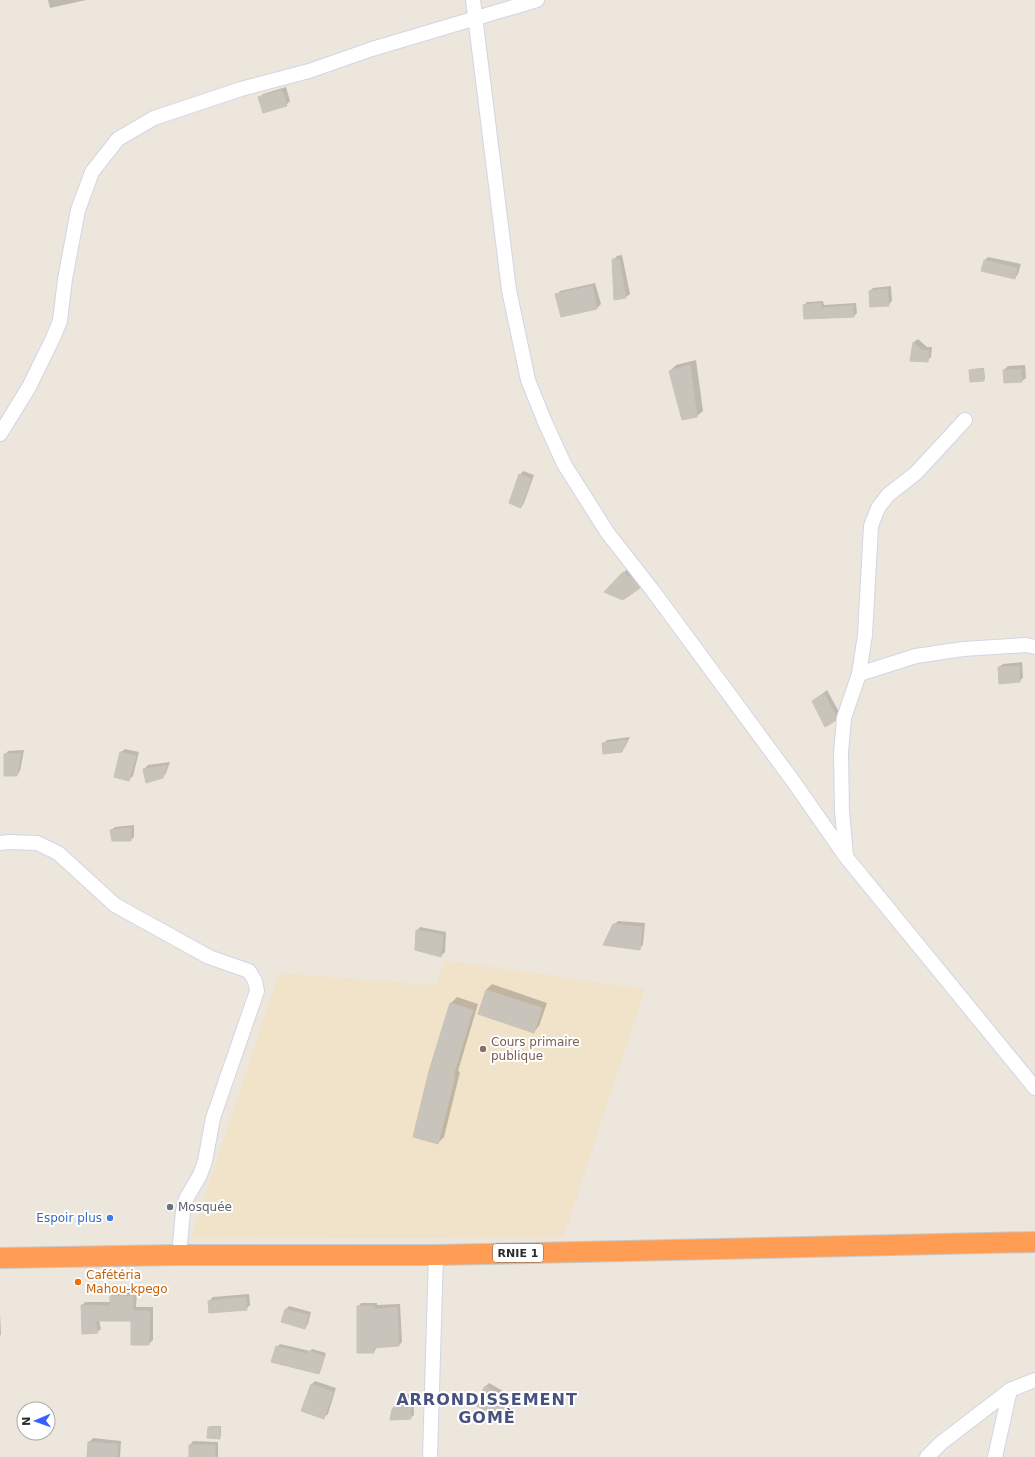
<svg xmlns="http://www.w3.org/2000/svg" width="1035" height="1457" font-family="'DejaVu Sans',sans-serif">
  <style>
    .education { fill: #f0e3ca }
    .shadow { fill: #0003 }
    .building { fill: #c9c4bb; stroke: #c9c2b5 }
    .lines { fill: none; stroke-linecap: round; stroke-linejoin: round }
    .minor-casing { stroke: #d1d5e4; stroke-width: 16 }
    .highway-casing { stroke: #c8c8c8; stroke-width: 22 }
    .minor { stroke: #fff; stroke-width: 14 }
    .highway { stroke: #ff9d55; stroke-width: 20 }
    .education-dot { fill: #8d6e63; stroke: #fff; stroke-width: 1.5 }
    .worship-dot { fill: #6b7280; stroke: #fff; stroke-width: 1.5 }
    .shop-dot { fill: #3f7fe0; stroke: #fff; stroke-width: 1.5 }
    .food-dot { fill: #e8710a; stroke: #fff; stroke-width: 1.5 }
    .labels { text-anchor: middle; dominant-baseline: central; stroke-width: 4; stroke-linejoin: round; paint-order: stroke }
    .shield { fill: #fff; stroke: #6b6b6b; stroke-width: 1 }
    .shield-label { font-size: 11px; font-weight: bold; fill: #2b2b2b }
    .education-label { font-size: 12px; fill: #785e54; stroke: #fff; text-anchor: start }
    .worship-label { font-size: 12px; fill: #5b616d; stroke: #fff; text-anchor: start }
    .shop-label { font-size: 12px; fill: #366cbe; stroke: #fff; text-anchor: end }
    .food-label { font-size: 12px; fill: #c56008; stroke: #fff; text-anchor: start }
    .district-label { font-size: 16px; font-weight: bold; letter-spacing: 1px; fill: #48527e; stroke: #fff }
  </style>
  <rect width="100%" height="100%" fill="#ede6dc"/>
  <path class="education" d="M445 960 645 989 564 1237 190 1239 279 973 436 985Z"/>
  <g class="shadow">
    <path d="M48 0H86L50 8Z"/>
    <path d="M286 87 290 101 286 105 260 97 263 94Z"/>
    <path d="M622 255 630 294 626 297 613 260 617 256Z"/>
    <path d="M988 257 1021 264 1018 274 1015 278 984 261Z"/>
    <path d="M595 283 601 304 597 308 561 316 557 294 560 291Z"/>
    <path d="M891 286 892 301 888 305 870 291 873 288Z"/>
    <path d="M823 301 824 305 856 303 857 313 854 316 805 318 804 305 807 302Z"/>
    <path d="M918 339 927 347H932L931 357 927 361 911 360 914 342Z"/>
    <path d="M696 360 703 411 697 416 670 371 676 365Z"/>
    <path d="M1025 365 1026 378 1022 381 1005 382 1004 370 1008 366Z"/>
    <path d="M984 368 985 379 983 380 970 371 972 369Z"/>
    <path d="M523 471 534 475 524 503 521 507 520 475Z"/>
    <path d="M627 569 642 583 639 587 606 592Z"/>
    <path d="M1022 662 1023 678 1019 681 999 667 1003 664Z"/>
    <path d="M827 690 839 712V717L835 721 813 701Z"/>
    <path d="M630 737 625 747 621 751 603 744 607 740Z"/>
    <path d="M125 749 139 752 133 776 129 780 121 752Z"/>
    <path d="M24 750 20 771 17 775 5 755 8 751Z"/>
    <path d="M170 762 166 773 162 777 144 769 148 765Z"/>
    <path d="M134 825V837L131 840 111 830 115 827Z"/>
    <path d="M618 921 645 923 643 945 639 949 614 925Z"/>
    <path d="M420 927 446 932 445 952 441 956 416 950 417 931Z"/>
    <path d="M492 984 547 1003 539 1026 534 1032 479 1013 486 990Z"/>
    <path d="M457 997 478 1004 458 1071 460 1072 444 1137 438 1143 431 1071 451 1003Z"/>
    <path d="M115 1292 137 1293 136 1307H153V1340L149 1344 132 1320H99L101 1329 97 1332 82 1305 85 1302H111V1296Z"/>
    <path d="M249 1294 250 1305 246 1309 209 1301 213 1297Z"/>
    <path d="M361 1303H377V1305L400 1304 402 1342 399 1345 377 1347 374 1352 358 1307Z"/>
    <path d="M289 1306 311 1312 308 1324 305 1328 286 1309Z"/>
    <path d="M0 1313 1 1334 0 1336Z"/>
    <path d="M280 1344 310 1351 312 1349 326 1353 321 1370 318 1373 277 1347Z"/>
    <path d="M315 1381 336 1388 328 1414 324 1417 311 1385Z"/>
    <path d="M489 1383 515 1398 505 1415 502 1418 485 1387Z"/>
    <path d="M413 1391 414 1415 410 1418 397 1405Z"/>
    <path d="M210 1426H221V1436L219 1438 209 1428Z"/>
    <path d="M93 1438 121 1441 120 1457H88L89 1442Z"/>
    <path d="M193 1441 218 1442V1457H190V1445Z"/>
  </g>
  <g class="building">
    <path d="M282 90 287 106 263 113 258 97Z"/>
    <path d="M612 259H619L626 298 614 300Z"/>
    <path d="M984 260 1017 268 1015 279 981 271Z"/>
    <path d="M592 286 597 309 561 317 555 294Z"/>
    <path d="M887 289 889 306 870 307 869 291Z"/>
    <path d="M821 303V308L853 305 854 317 804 319 803 305Z"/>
    <path d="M913 342 923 351 929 350 928 362 910 361Z"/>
    <path d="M690 365 697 417 682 420 669 371Z"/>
    <path d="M983 369 984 381 970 382 969 370Z"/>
    <path d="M1021 369 1022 382 1004 383 1003 370Z"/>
    <path d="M519 474 531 479 521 508 509 503Z"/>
    <path d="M623 572 633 579 640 588 623 600 604 592Z"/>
    <path d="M1019 666 1020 682 999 684 998 667Z"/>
    <path d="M824 693 836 716 835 721 825 727 812 701Z"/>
    <path d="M627 740 622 752 603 754 602 743Z"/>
    <path d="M120 752 136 756 129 781 114 777Z"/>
    <path d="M21 753 17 776H4V754Z"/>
    <path d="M167 765 163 778 146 783 143 769Z"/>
    <path d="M131 828V841H112L110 830Z"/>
    <path d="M613 924 642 927 640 950 603 945Z"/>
    <path d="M416 930 443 935 441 957 415 950Z"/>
    <path d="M486 990 542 1008 534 1033 478 1014Z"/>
    <path d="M450 1003 473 1010 453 1077H455L438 1144 413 1137 429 1071Z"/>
    <path d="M110 1296H133V1311H150L149 1345H131V1321H95L98 1333 82 1334 81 1305 110 1306Z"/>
    <path d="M246 1297 247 1310 209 1313 208 1301Z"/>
    <path d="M357 1306H374V1309L397 1307 399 1346 374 1348V1353H357Z"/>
    <path d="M285 1309 308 1315 305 1329 281 1322Z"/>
    <path d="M276 1346 307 1354 308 1351 324 1356 319 1374 271 1362Z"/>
    <path d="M311 1384 333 1392 324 1419 301 1411Z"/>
    <path d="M485 1386 512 1402 502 1420 475 1405Z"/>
    <path d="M410 1393 411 1419 390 1420 392 1409Z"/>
    <path d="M208 1427H220V1439L207 1438Z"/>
    <path d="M88 1442 118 1444 117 1457H87Z"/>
    <rect x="189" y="1445" width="26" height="12"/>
  </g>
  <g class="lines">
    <g class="minor-casing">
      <g id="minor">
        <path d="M473 0 509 290 528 380 544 420 564 464 607 532 653 591 793 781 846 857 1035 1088"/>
        <path d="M0 434 29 387 53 338 60 321 65 279 78 210 92 172 118 139 154 118 241 89 309 71 372 49 537 0"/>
        <path d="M859 674 916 656 963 649 1026 645 1035 647"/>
        <path d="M0 843 9 842 37 843 58 853 115 905 209 957 249 971 255 981 257 991 213 1118 205 1161 200 1175 186 1199 183 1211 179 1255"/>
        <path d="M846 856 842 811 841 753 844 718 859 674 865 635 871 526 878 508 888 495 916 473 965 420"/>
        <path d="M430 1457 436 1255"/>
        <path d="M927 1457 941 1443 1010 1390 1035 1380"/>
        <path d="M995 1457 1010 1390"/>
      </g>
    </g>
    <g class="highway-casing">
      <path id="highway" d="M0 1258 179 1255H436L1035 1242"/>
    </g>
    <use href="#minor" class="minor"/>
    <use href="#highway" class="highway"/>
  </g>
  <circle class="education-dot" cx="483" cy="1049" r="4"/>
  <circle class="worship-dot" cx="170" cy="1207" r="4"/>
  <circle class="shop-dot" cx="110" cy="1218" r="4"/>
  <circle class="food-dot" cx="78" cy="1282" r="4"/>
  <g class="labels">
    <rect class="shield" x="493" y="1244" width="50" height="18" rx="3"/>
    <g class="shield-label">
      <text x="518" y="1253">RNIE 1</text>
    </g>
    <g class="education-label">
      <text x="491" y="1042">Cours primaire<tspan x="491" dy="14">publique</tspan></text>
    </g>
    <g class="worship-label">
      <text x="178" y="1207">Mosquée</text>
    </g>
    <g class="shop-label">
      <text x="102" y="1218">Espoir plus</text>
    </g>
    <g class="food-label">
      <text x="86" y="1275">Cafétéria<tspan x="86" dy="14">Mahou-kpego</tspan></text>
    </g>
    <g class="district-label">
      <text x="487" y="1399">ARRONDISSEMENT<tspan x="487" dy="18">GOMÈ</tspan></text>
    </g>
  </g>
  <g transform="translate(36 1421) rotate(268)"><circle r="19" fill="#ffffff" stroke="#aaaaaa"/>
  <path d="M0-3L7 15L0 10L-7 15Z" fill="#375eff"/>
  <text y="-6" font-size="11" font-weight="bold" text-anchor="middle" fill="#2b2b2b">N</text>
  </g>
</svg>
